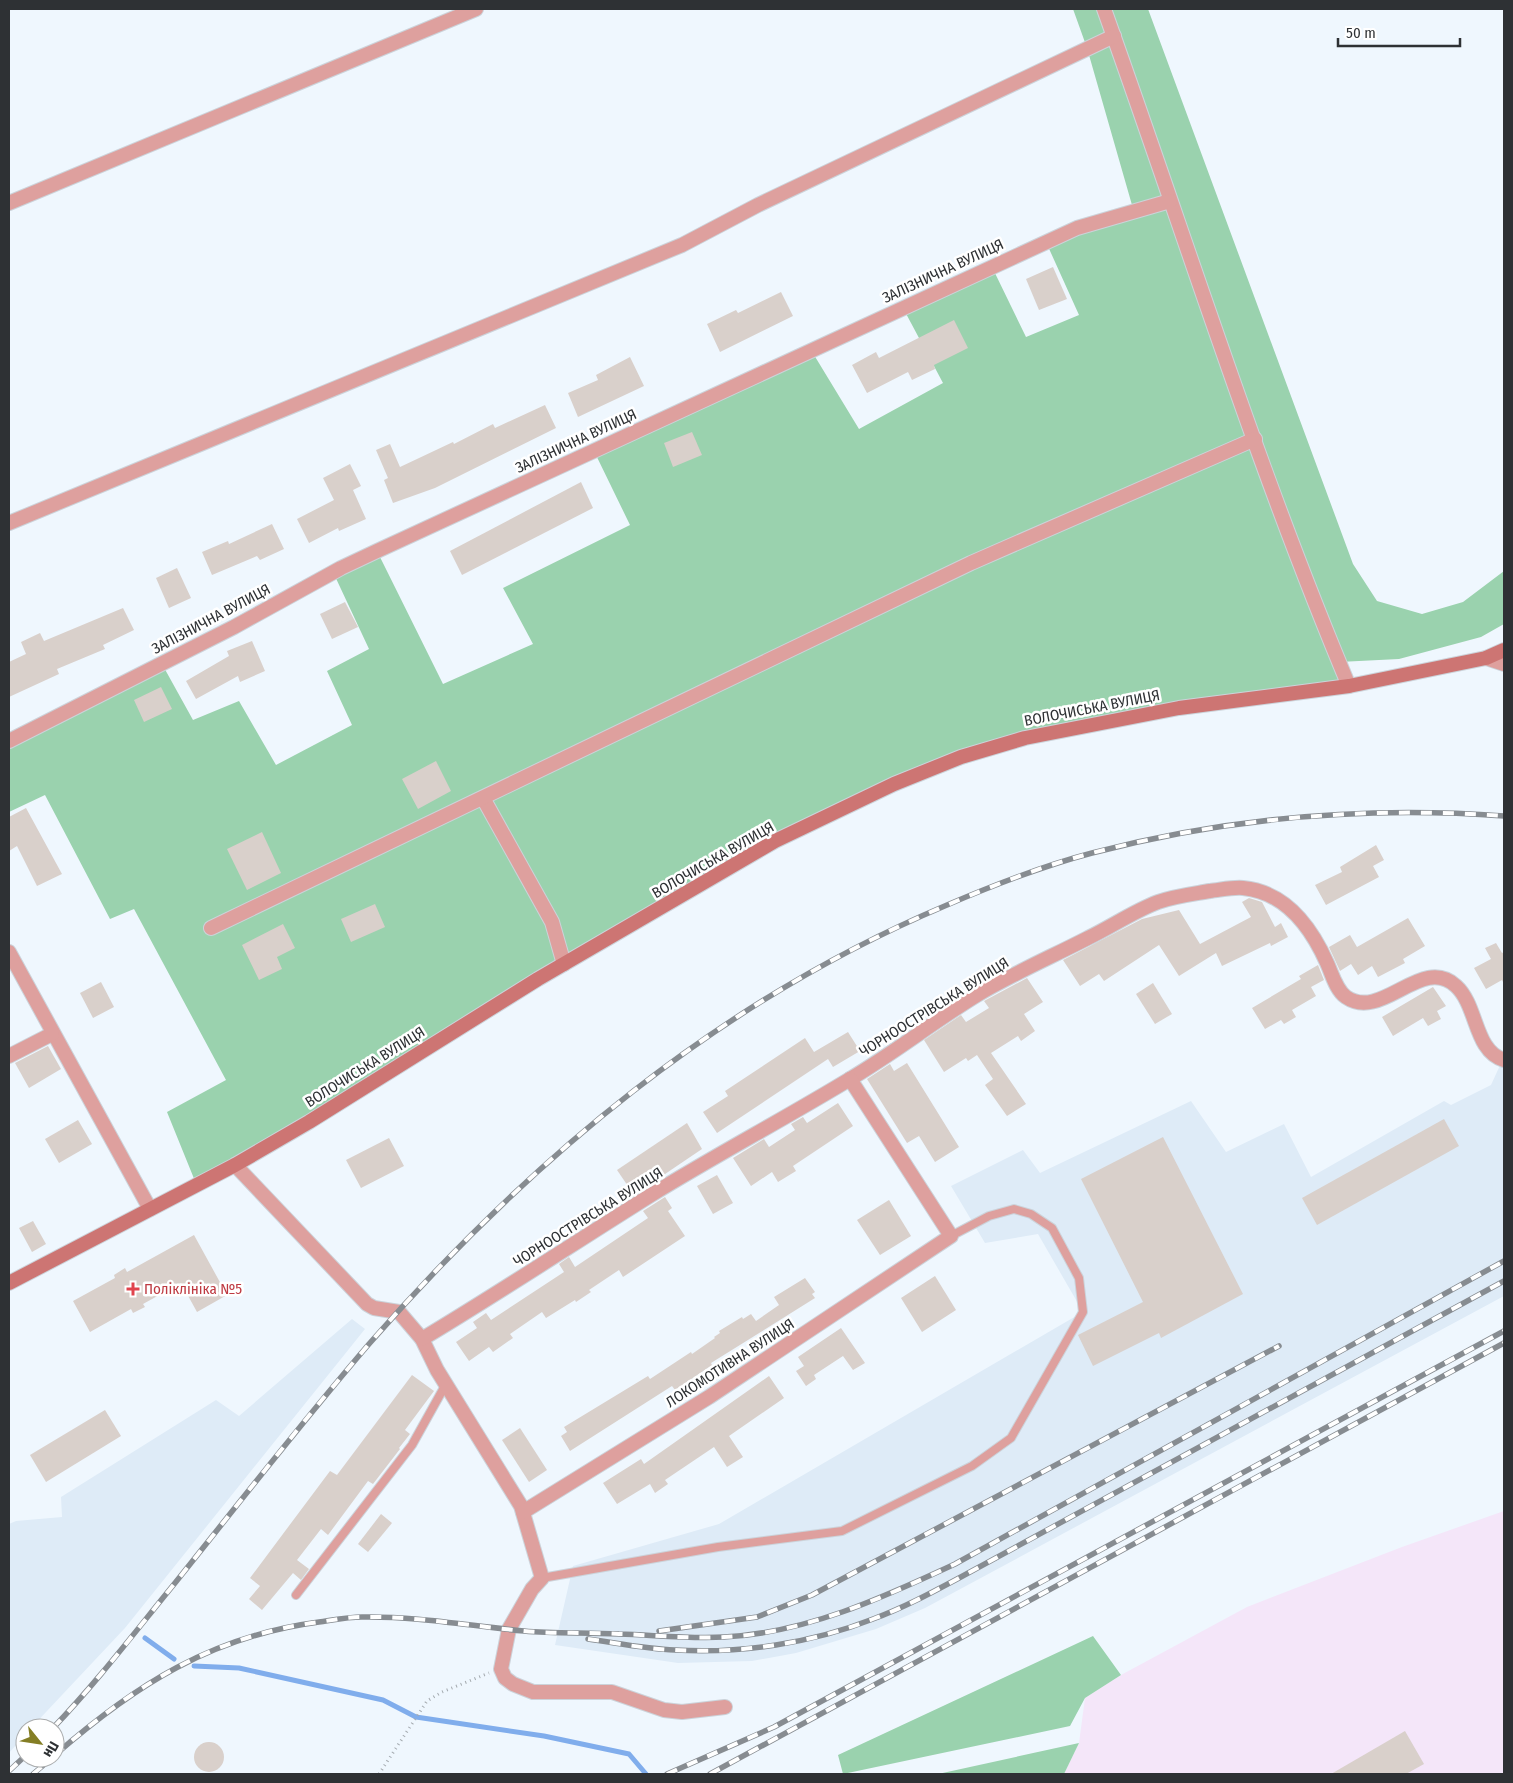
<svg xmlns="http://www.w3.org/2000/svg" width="1513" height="1783" font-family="'Fira Sans Condensed',sans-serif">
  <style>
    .built { fill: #deebf7 }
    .industrial { fill: #f4e6f9 }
    .green { fill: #9ad2ae }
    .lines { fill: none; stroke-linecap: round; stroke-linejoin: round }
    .stream { stroke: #80adec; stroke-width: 5 }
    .building { fill: #d9d0cb }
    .service-casing { stroke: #ccd3da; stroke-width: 10 }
    .minor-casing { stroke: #ccd3da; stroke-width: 16 }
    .secondary-casing { stroke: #ccd3da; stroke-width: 16 }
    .path { stroke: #a4aaaf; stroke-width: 3; stroke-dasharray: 1 4; stroke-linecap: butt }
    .service { stroke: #dea09e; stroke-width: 8 }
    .minor { stroke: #dea09e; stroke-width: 14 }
    .secondary { stroke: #cd7573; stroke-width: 14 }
    .rail-casing { stroke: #878c91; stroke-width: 5.5 }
    .rail { stroke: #fff; stroke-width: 4; stroke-dasharray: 11; stroke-linecap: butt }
    .health-dot { fill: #e0444e; stroke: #fff; stroke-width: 2 }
    .labels { text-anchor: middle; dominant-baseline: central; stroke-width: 5; stroke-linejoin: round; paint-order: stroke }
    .street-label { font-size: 15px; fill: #2e3134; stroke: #fff }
    .health-label { font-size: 15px; fill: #be3a42; stroke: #fff; text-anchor: start }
  </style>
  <rect width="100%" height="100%" fill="#eff7fe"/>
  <g class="built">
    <path d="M1504 1060V1296L925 1608 876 1629 796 1653 752 1661 678 1663 555 1645 573 1566 719 1524 1083 1312 1038 1234 985 1243 951 1186 1023 1150 1040 1173 1191 1101 1226 1152 1284 1124 1311 1177 1444 1101 1451 1105 1491 1085 1502 1061Z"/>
    <path d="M352 1319 365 1329 125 1628 31 1728H25V1735L9 1753V1524L16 1521 62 1517 61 1497 216 1400 239 1416Z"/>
  </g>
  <path class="industrial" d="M1504 1511V1774H1064L1079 1743 1085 1698 1121 1675 1247 1607 1402 1547Z"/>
  <g class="green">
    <path d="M1073 9H1148L1353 564 1377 601 1422 614 1463 602 1504 571V624L1481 637 1399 659 1339 662 1348 686 1179 708 961 757 775 841 197 1186 167 1112 226 1080 134 909 110 919 45 795 9 812V741L162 664 193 720 239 701 276 765 352 725 327 671 369 649 333 572 377 551 443 684 533 644 503 588 630 525 594 451 811 350 859 429 943 383 903 308 992 267 1026 337 1079 315 1046 242 1134 212 1087 48Z"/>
    <path d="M1093 1636 1121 1675 1085 1698 1070 1726 843 1774 838 1755Z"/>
    <path d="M1079 1743 1064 1774H938Z"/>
  </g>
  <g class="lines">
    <g class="stream">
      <path d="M145 1638 174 1659"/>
      <path d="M194 1666 239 1668 383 1700 416 1717 544 1736 629 1754 646 1774"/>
    </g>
  </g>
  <g class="building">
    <path d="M1053 267 1067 299 1039 310 1026 279Z"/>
    <path d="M781 292 793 316 720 352 707 324 736 310 738 313Z"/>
    <path d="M954 320 968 348 934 365 935 369 912 380 908 372 867 393 852 365 876 352 879 358Z"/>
    <path d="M630 357 644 386 578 417 568 393 598 380 596 375Z"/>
    <path d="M545 405 556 428 435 488 393 503 384 480 388 478 376 450 390 444 400 467 453 442 454 444 493 424 495 428Z"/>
    <path d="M692 432 702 455 673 467 664 443Z"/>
    <path d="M350 464 361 486 353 490 366 519 339 531 338 528 309 543 297 519 334 500 323 478Z"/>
    <path d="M581 482 593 508 462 575 450 551Z"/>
    <path d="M272 524 284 549 260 560 257 556 212 575 202 552 228 541 229 544Z"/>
    <path d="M177 568 191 598 169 608 156 578Z"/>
    <path d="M345 602 358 627 332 639 320 614Z"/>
    <path d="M123 608 134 630 103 645 105 649 57 669 59 674 9 697V662L26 654 21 642 40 633 44 641Z"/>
    <path d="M252 641 265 671 240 682 238 676 196 699 186 681 229 656 227 651Z"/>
    <path d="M161 687 172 709 144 722 134 700Z"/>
    <path d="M436 761 451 791 418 809 402 779Z"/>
    <path d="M26 808 62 874 37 886 17 846 9 851V817Z"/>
    <path d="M262 832 281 873 247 890 227 849Z"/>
    <path d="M1376 845 1384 860 1373 866 1379 877 1326 905 1315 885 1342 872 1340 867Z"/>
    <path d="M1249 898 1262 902 1275 927 1281 923 1288 937 1271 946 1270 943 1222 966 1216 953 1179 976 1159 945 1104 981 1099 974 1080 986 1063 960 1142 919 1179 910 1200 944 1251 917 1242 902Z"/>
    <path d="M375 904 385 927 351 942 341 919Z"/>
    <path d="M1408 918 1425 946 1403 959 1405 963 1378 977 1372 966 1358 975 1351 964 1340 971 1329 947 1350 935 1357 947Z"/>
    <path d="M283 924 295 948 277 957 282 969 259 980 242 945Z"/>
    <path d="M1496 943 1502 953 1504 952V984L1502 980 1486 989 1474 968 1491 959 1485 948Z"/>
    <path d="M1318 965 1324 980 1311 987 1316 996 1292 1010 1296 1017 1284 1024 1281 1020 1265 1029 1252 1008 1301 979 1299 976Z"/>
    <path d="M1027 978 1043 1002 1024 1014 1035 1031 1021 1041 1018 1036 991 1053 1026 1104 1007 1116 985 1085 993 1079 977 1055 968 1061 966 1058 944 1072 924 1040 961 1015 966 1022 989 1008 984 1001Z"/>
    <path d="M101 982 114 1007 93 1018 80 993Z"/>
    <path d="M1153 983 1172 1014 1155 1024 1136 994Z"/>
    <path d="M1433 987 1446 1006 1437 1011 1441 1019 1428 1026 1423 1018 1393 1036 1382 1017Z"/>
    <path d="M848 1032 860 1051 833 1067 828 1059 717 1133 703 1112 728 1096 725 1091 805 1038 814 1052Z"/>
    <path d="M48 1046 61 1069 29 1088 15 1063Z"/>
    <path d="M907 1063 959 1147 935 1162 919 1136 907 1143 867 1079 890 1064 894 1071Z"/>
    <path d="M838 1103 853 1126 793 1166 796 1171 778 1182 772 1172 751 1186 733 1158 764 1139 769 1147 795 1130 791 1124 803 1117 807 1123Z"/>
    <path d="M1444 1119 1459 1146 1317 1225 1302 1198Z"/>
    <path d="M78 1120 92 1144 59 1163 45 1139Z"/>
    <path d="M687 1123 702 1149 634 1195 617 1170Z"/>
    <path d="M1163 1137 1243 1294 1161 1338 1159 1333 1093 1366 1078 1335 1143 1302 1081 1179Z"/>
    <path d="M389 1138 404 1166 361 1188 346 1160Z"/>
    <path d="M717 1175 733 1203 713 1214 697 1186Z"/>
    <path d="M665 1197 672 1208 668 1211 685 1236 623 1277 619 1270 589 1290 591 1292 576 1302 575 1300 546 1318 542 1312 510 1334 513 1338 493 1352 489 1347 469 1361 456 1342 477 1328 473 1322 486 1313 491 1320 564 1272 559 1264 569 1257 575 1267 648 1218 643 1211Z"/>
    <path d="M889 1200 911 1236 880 1255 857 1220Z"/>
    <path d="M33 1221 46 1244 32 1252 19 1228Z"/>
    <path d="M194 1235 227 1295 197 1312 181 1283 143 1304 145 1307 133 1313 131 1309 90 1332 73 1301 115 1278 114 1275 125 1268 127 1272Z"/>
    <path d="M935 1276 956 1310 922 1332 901 1298Z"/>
    <path d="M805 1278 815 1292 812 1294 815 1298 711 1363 712 1365 675 1390 672 1386 570 1451 561 1436 567 1432 564 1427 648 1376 650 1379 691 1352 692 1354 715 1338 714 1337 720 1333 719 1331 742 1317 743 1319 751 1314 756 1321 779 1305 774 1297Z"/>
    <path d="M841 1328 865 1363 853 1370 843 1356 814 1375 816 1379 806 1386 796 1371 804 1366 798 1357Z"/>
    <path d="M412 1375 434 1391 405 1430 410 1434 399 1448 400 1449 373 1484 368 1481 328 1535 321 1529 297 1560 309 1569 301 1580 293 1573 262 1610 249 1599 260 1586 250 1578 330 1471 337 1475Z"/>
    <path d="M769 1376 784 1398 729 1436 743 1457 727 1467 714 1447 665 1480 668 1484 655 1493 650 1484 617 1504 603 1483 641 1459 644 1464Z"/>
    <path d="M105 1410 121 1436 46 1482 30 1455Z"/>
    <path d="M520 1428 547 1470 529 1482 502 1440Z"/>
    <path d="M381 1514 392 1523 368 1552 358 1544Z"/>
    <path d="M1405 1731 1424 1764 1406 1774H1331Z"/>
    <circle cx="209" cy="1757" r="15"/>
  </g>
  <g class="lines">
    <g class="service-casing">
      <g id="service">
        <path d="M542 1578 718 1547 842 1531 972 1466 1011 1438 1083 1312 1079 1278 1052 1228 1031 1214 1014 1209 989 1216 951 1236"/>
        <path d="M296 1595 412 1445 446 1384"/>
      </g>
    </g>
    <g class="minor-casing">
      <g id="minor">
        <path d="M1104 9C1185 235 1256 465 1349 686"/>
        <path d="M9 203 476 9"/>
        <path d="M9 523 682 245 758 205 1114 36"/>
        <path d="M1486 658 1504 664"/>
        <path d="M9 741 234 627 341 568 377 551 1077 228 1170 201"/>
        <path d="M483 798 552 922 564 964"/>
        <path d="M211 928 971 563 1255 439"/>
        <path d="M9 952 150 1209"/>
        <path d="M9 1056 52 1034"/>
        <path d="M235 1165 367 1304 374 1308 399 1312 422 1339 437 1370 521 1506 542 1578 532 1589 509 1629 501 1669 505 1678 513 1684 533 1692H612L664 1710 682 1712 725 1707"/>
        <path d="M422 1339C499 1293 574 1243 651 1195 716 1155 784 1119 850 1079 894 1053 933 1022 977 995 1012 974 1051 957 1088 938 1111 927 1134 911 1158 902 1175 896 1193 894 1210 891 1220 890 1233 887 1243 888 1285 892 1311 927 1327 963 1332 974 1336 990 1346 997 1382 1022 1422 954 1456 986 1478 1006 1474 1051 1504 1060"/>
        <path d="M523 1512 709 1397 951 1236 850 1079"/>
      </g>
    </g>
    <g class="secondary-casing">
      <path id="secondary" d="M9 1283 235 1165 309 1122 538 979 775 841 894 784 961 757 1025 738 1179 708 1349 686 1486 658 1504 650"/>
    </g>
    <path class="path" d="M379 1774 427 1701 442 1692 489 1673"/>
    <use href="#service" class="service"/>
    <use href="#minor" class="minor"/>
    <use href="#secondary" class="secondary"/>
    <g class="rail-casing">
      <g id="rail">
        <path d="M659 1631 757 1617 812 1595 1279 1346"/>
        <path d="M588 1639C617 1643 646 1649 675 1650 741 1654 812 1643 873 1619 903 1608 931 1593 959 1578L1504 1281"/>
        <path d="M53 1728C97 1682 135 1632 175 1583 239 1503 302 1422 369 1344 531 1159 719 1001 947 905 994 885 1042 866 1092 853 1226 818 1366 806 1504 816"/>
        <path d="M55 1755C135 1685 212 1636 319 1622 333 1620 348 1617 362 1617 417 1616 470 1626 524 1631 555 1634 588 1632 619 1634 654 1635 689 1639 724 1637 806 1633 882 1598 955 1564L1504 1261"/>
        <path d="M9 1771 25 1756"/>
        <path d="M33 1774 52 1758"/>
        <path d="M667 1774 774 1727 1504 1331"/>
        <path d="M710 1774 1504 1343"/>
      </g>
    </g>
    <use href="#rail" class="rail"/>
  </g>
  <path class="health-dot" d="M130.5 1281.5h5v5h5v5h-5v5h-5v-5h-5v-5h5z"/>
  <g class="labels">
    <g class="street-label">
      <text transform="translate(943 271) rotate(-25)">ЗАЛІЗНИЧНА ВУЛИЦЯ</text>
      <text transform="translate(576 441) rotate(-25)">ЗАЛІЗНИЧНА ВУЛИЦЯ</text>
      <text transform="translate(211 619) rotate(-28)">ЗАЛІЗНИЧНА ВУЛИЦЯ</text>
      <text transform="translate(1092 708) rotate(-11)">ВОЛОЧИСЬКА ВУЛИЦЯ</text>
      <text transform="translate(713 860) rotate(-30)">ВОЛОЧИСЬКА ВУЛИЦЯ</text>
      <text transform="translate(934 1007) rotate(-32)">ЧОРНООСТРІВСЬКА ВУЛИЦЯ</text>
      <text transform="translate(365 1067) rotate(-32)">ВОЛОЧИСЬКА ВУЛИЦЯ</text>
      <text transform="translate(588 1217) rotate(-32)">ЧОРНООСТРІВСЬКА ВУЛИЦЯ</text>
      <text transform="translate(730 1363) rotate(-33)">ЛОКОМОТИВНА ВУЛИЦЯ</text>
    </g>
    <g class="health-label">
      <text x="144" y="1289">Поліклініка №5</text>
    </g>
  </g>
  <rect width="1513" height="1783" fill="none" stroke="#2e3134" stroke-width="20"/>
  <g transform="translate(40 1743) rotate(120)"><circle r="24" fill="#ffffff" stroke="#abadae"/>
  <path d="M0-4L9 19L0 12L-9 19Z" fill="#847e25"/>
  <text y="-8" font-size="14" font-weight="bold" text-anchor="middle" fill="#2e3134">Пн</text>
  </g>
  <path d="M1338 38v8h122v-8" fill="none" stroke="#2e3134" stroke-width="2.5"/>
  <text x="1346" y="38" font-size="15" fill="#2e3134" stroke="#ffffff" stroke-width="4" paint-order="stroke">50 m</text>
</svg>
